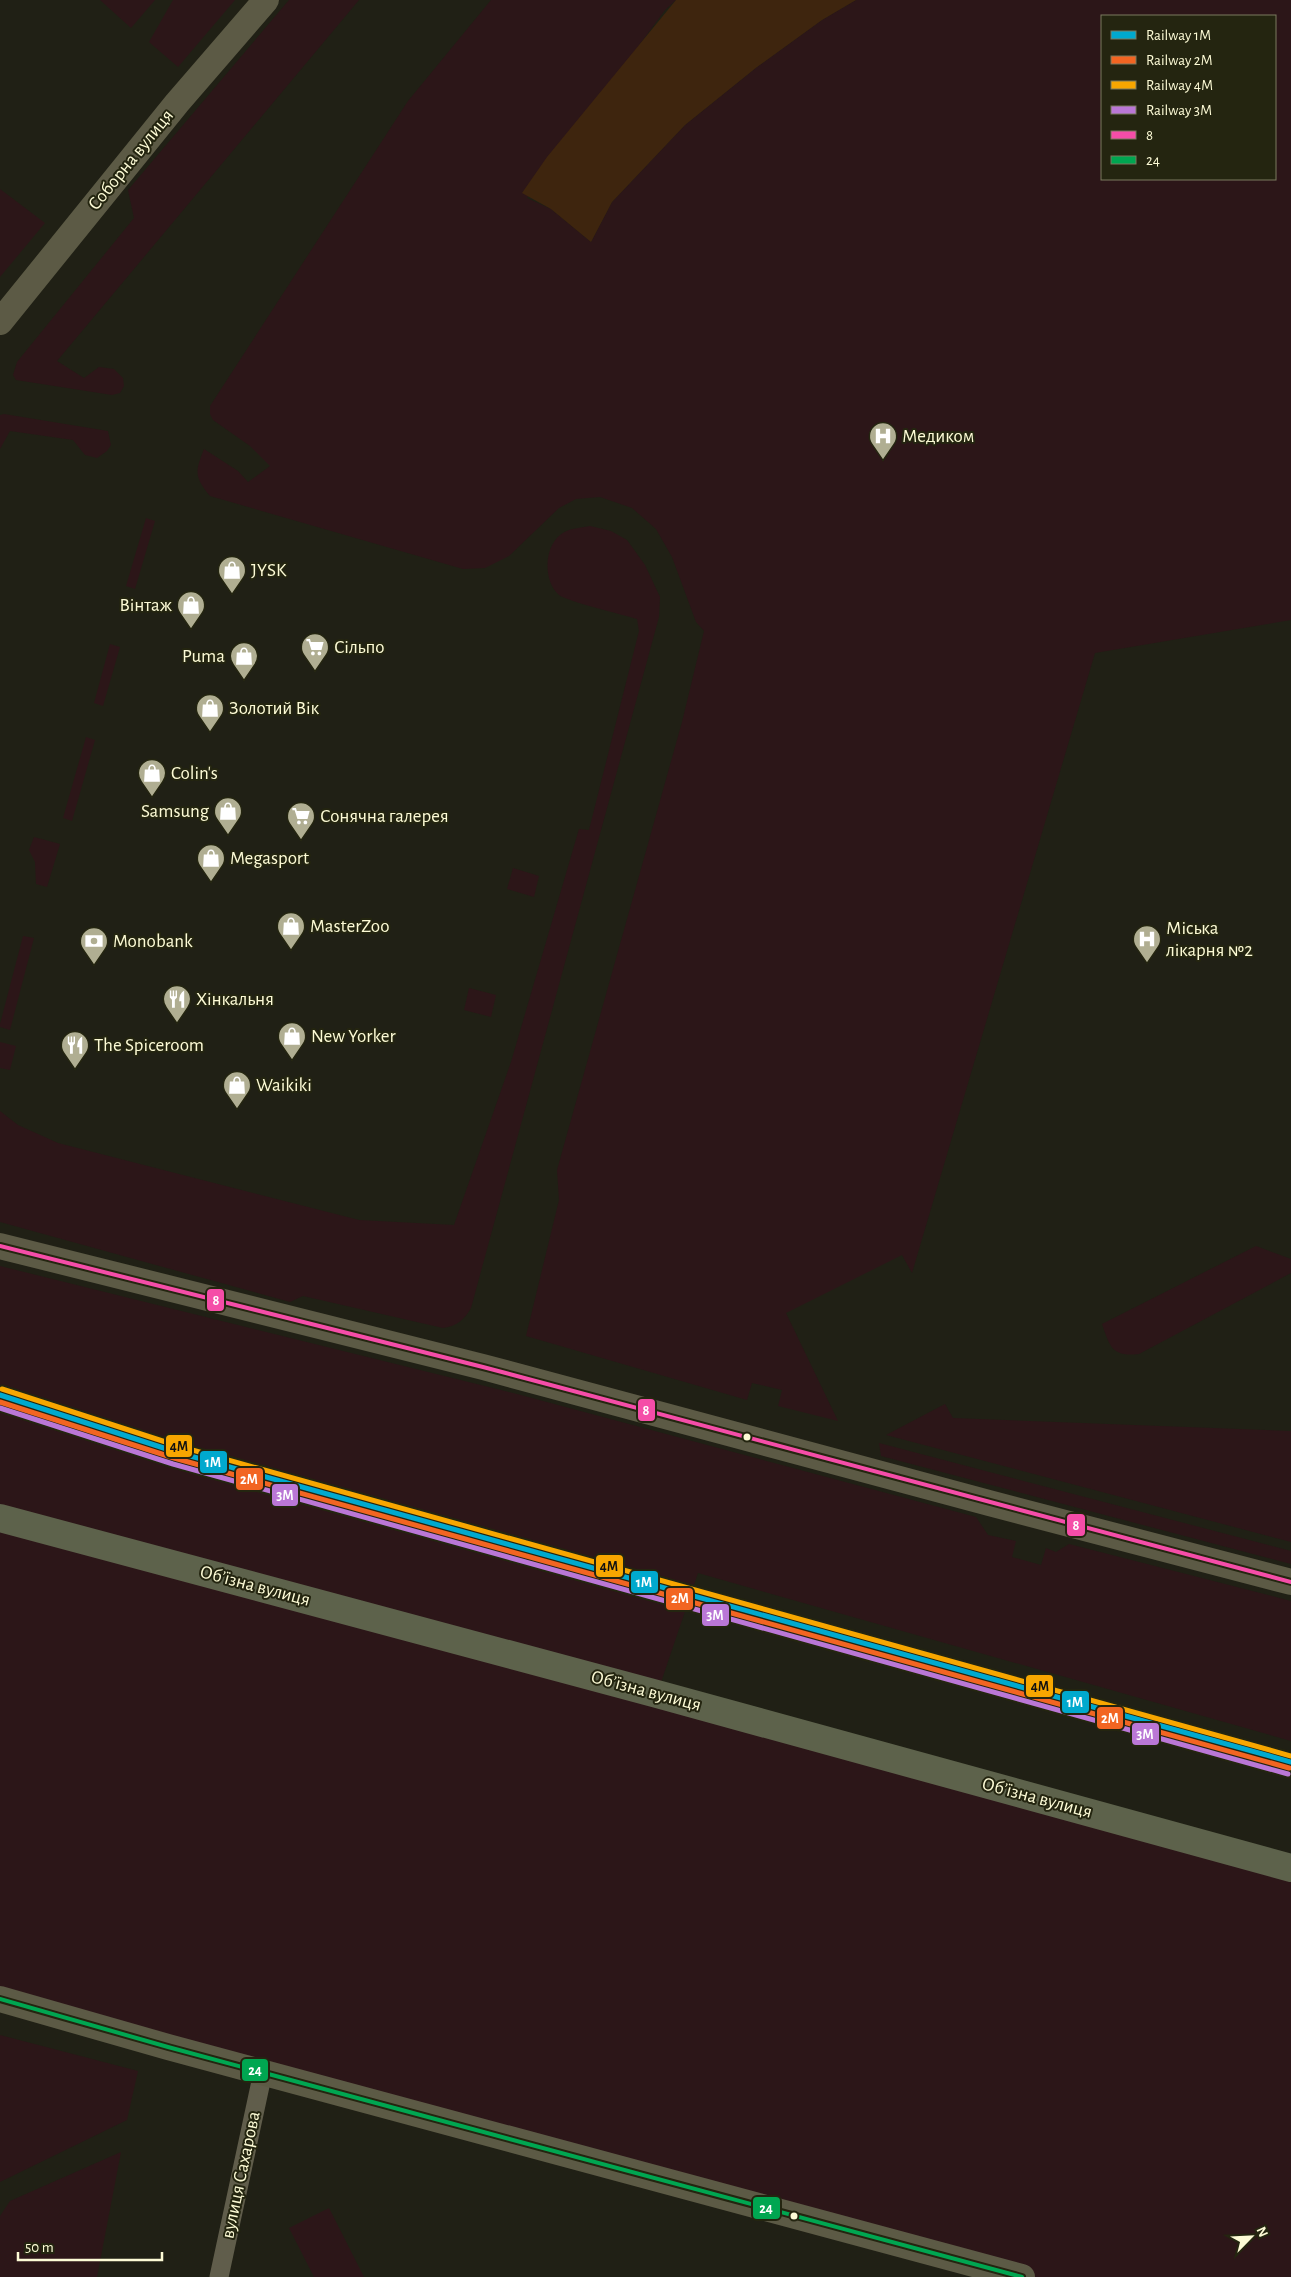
<svg xmlns="http://www.w3.org/2000/svg" width="1291" height="2277" font-family="'Alegreya Sans',sans-serif">
  <style>
    .green { fill: #2c1618; fill-rule: evenodd }
    .water { fill: #3e250e }
    .lines { fill: none; stroke-linecap: round; stroke-linejoin: round }
    .street { stroke: #605d4b; stroke-width: 19 }
    .secondary { stroke: #5c5a45; stroke-width: 26 }
    .primary { stroke: #5d624b; stroke-width: 28 }
    .bus-1-casing { stroke: #242510; stroke-width: 8 }
    .bus-2-casing { stroke: #242510; stroke-width: 8 }
    .bus-1 { stroke: #f54da8; stroke-width: 4 }
    .bus-2 { stroke: #00a651; stroke-width: 4 }
    .rail-1-casing { stroke: #242510; stroke-width: 9 }
    .rail-2-casing { stroke: #242510; stroke-width: 9 }
    .rail-3-casing { stroke: #242510; stroke-width: 9 }
    .rail-4-casing { stroke: #242510; stroke-width: 9 }
    .rail-1 { stroke: #00a9ce; stroke-width: 5 }
    .rail-2 { stroke: #f26522; stroke-width: 5 }
    .rail-3 { stroke: #f7a600; stroke-width: 5 }
    .rail-4 { stroke: #ba77d6; stroke-width: 5 }
    .bus-dot { fill: #fdfbd6; stroke: #242510; stroke-width: 2 }
    .labels { text-anchor: middle; dominant-baseline: central; stroke-width: 4; stroke-linejoin: round; paint-order: stroke }
    .street-label { font-size: 19px; fill: #fdfbd6; stroke: #242510 }
    .poi-label { font-size: 19px; fill: #fdfbd6; stroke: #242510; text-anchor: start }
    .line-badge { stroke: #242510; stroke-width: 2 }
    .badge-label { font-size: 14px; text-anchor: middle; font-weight: bold; fill: #fff }
    .pale-badge-label { font-size: 14px; text-anchor: middle; font-weight: bold; fill: #111 }
  </style>
  <rect width="100%" height="100%" fill="#202015"/>
  <g class="green">
    <path d="M100 0H155L131 28Z"/>
    <path d="M173 0H235L178 67 149 42Z"/>
    <path d="M289 0H359L57 361 84 378 99 367 114 369 123 378 124 386 120 393 112 395 16 380 13 375 17 362 134 218 128 190Z"/>
    <path d="M491 0H676L665 10 527 198 551 209 591 242 612 202 685 125 757 67 822 20 856 0H1291V620L1095 653 912 1273 902 1255 786 1313 838 1421 778 1406 782 1390 752 1383 747 1400 526 1336 559 1200 557 1170 682 722 704 631 696 622 672 557 656 529 632 508 600 497 576 499 559 508 509 556 485 568 463 569 210 496C194 476 195 472 204 449L238 471 248 482 270 466 250 446 213 420 210 414V406L408 101ZM1102 16H1275V179H1102Z"/>
    <path d="M0 189 45 223 0 277Z"/>
    <path d="M4 414 108 431 111 445 107 451 97 458 85 455 73 440 10 431 0 449V415Z"/>
    <path d="M146 518 155 521 135 589 126 586Z"/>
    <path d="M590 526 611 531 627 540 645 565 660 597 659 617 471 1308C464 1320 457 1326 443 1328L303 1296 290 1302 0 1222V1111L18 1125 58 1143 359 1220 454 1225 511 1062 579 829 589 830 639 631 637 619C624 615 566 601 559 595 543 581 544 548 560 535 568 528 580 528 590 526Z"/>
    <path d="M110 644 120 647 103 706 94 703Z"/>
    <path d="M86 737 95 740 72 821 63 818Z"/>
    <path d="M34 837 60 844 47 887 36 884 35 862 29 850Z"/>
    <path d="M513 868 539 876 534 897 507 889Z"/>
    <path d="M23 936 34 938 10 1030 0 1027V1024Z"/>
    <path d="M469 988 496 995 491 1017 464 1010Z"/>
    <path d="M0 1042 16 1046 10 1070 0 1068Z"/>
    <path d="M1256 1246 1291 1259V1273L1139 1354C1112 1357 1110 1347 1102 1324Z"/>
    <path d="M0 1266 517 1394 976 1517 988 1535 1016 1541 1012 1557 1041 1565 1046 1548 1056 1552 1069 1544 1291 1601V1741L698 1573 657 1694 1291 1868V2277H1022L0 1999Z"/>
    <path d="M945 1404 953 1418 1291 1431V1542L886 1435Z"/>
    <path d="M879 1443 1291 1551V1564L881 1456Z"/>
    <path d="M0 2035 138 2071 127 2120 0 2182Z"/>
    <path d="M121 2152 97 2277H0V2216L10 2201Z"/>
    <path d="M329 2208 364 2277H314L289 2228Z"/>
  </g>
  <path class="water" d="M676 0H856L822 20 757 67 685 125 612 202 591 242 551 209 522 193 547 157Z"/>
  <g class="lines">
    <path class="street" d="M219 2277 263 2072"/>
    <g class="secondary">
      <path d="M0 322 177 103 266 0"/>
      <path d="M0 1246 483 1367 989 1503 1291 1582"/>
      <path d="M0 1999 168 2047 1022 2277"/>
    </g>
    <path class="primary" d="M0 1518 657 1694 1291 1868"/>
    <g class="bus-1-casing">
      <path id="bus-1" d="M0 1246 483 1367 1291 1582"/>
    </g>
    <g class="bus-2-casing">
      <path id="bus-2" d="M0 1999 168 2047 1022 2277"/>
    </g>
    <use href="#bus-1" class="bus-1"/>
    <use href="#bus-2" class="bus-2"/>
    <g class="rail-1-casing">
      <path id="rail-1" d="M0 1395 176 1452 1291 1762"/>
    </g>
    <g class="rail-2-casing">
      <path id="rail-2" d="M0 1402 174 1458 1289 1768"/>
    </g>
    <g class="rail-3-casing">
      <path id="rail-3" d="M2 1389 178 1446 1291 1756"/>
    </g>
    <g class="rail-4-casing">
      <path id="rail-4" d="M0 1408 173 1464 1288 1774"/>
    </g>
    <use href="#rail-1" class="rail-1"/>
    <use href="#rail-2" class="rail-2"/>
    <use href="#rail-3" class="rail-3"/>
    <use href="#rail-4" class="rail-4"/>
  </g>
  <defs>
    <g id="hospital-pin" transform="scale(1.4375)"><path d="M0 17L-7.5 6A9.5 9.5 0 1 1 7.5 6Z" fill="#b0ae92" stroke="#242510"/><path d="M-5-5h3v3.5h4V-5h3V5h-3V1.5h-4V5h-3Z" fill="#fff"/></g>
    <g id="shop-pin" transform="scale(1.4375)"><path d="M0 17L-7.5 6A9.5 9.5 0 1 1 7.5 6Z" fill="#b0ae92" stroke="#242510"/><path d="M-5-2.5h2.3a2.7 3.5 0 0 1 5.4 0H5L5.5 6h-11ZM-1.5-2.5h3a1.5 2.3 0 0 0-3 0Z" fill="#fff"/></g>
    <g id="supermarket-pin" transform="scale(1.4375)"><path d="M0 17L-7.5 6A9.5 9.5 0 1 1 7.5 6Z" fill="#b0ae92" stroke="#242510"/><path d="M-6-5.5h2.5l.6 2H6L4.5 2H-2.5L-4.4-4H-6ZM-1.5 3.2a1.3 1.3 0 1 0 .1 0ZM3 3.2a1.3 1.3 0 1 0 .1 0Z" fill="#fff"/></g>
    <g id="bank-pin" transform="scale(1.4375)"><path d="M0 17L-7.5 6A9.5 9.5 0 1 1 7.5 6Z" fill="#b0ae92" stroke="#242510"/><path d="M-6-4H6V4H-6ZM0-2.3a2.3 2.3 0 1 0 0 4.6a2.3 2.3 0 1 0 0-4.6Z" fill="#fff"/></g>
    <g id="restaurant-pin" transform="scale(1.4375)"><path d="M0 17L-7.5 6A9.5 9.5 0 1 1 7.5 6Z" fill="#b0ae92" stroke="#242510"/><path d="M-5-6h1v4h1v-4h1v4h1v-4h1v5L-1.5 .5V6h-2V.5L-5-1ZM5-6V6H3V1.5H1.5Q1.5-4 5-6Z" fill="#fff"/></g>
  </defs>
  <g fill-rule="evenodd">
    <use href="#hospital-pin" x="883" y="436"/>
    <use href="#shop-pin" x="232" y="570"/>
    <use href="#shop-pin" x="191" y="605"/>
    <use href="#supermarket-pin" x="315" y="647"/>
    <use href="#shop-pin" x="244" y="656"/>
    <use href="#shop-pin" x="210" y="708"/>
    <use href="#shop-pin" x="152" y="773"/>
    <use href="#shop-pin" x="228" y="811"/>
    <use href="#supermarket-pin" x="301" y="816"/>
    <use href="#shop-pin" x="211" y="858"/>
    <use href="#shop-pin" x="291" y="926"/>
    <use href="#hospital-pin" x="1147" y="939"/>
    <use href="#bank-pin" x="94" y="941"/>
    <use href="#restaurant-pin" x="177" y="999"/>
    <use href="#shop-pin" x="292" y="1036"/>
    <use href="#restaurant-pin" x="75" y="1045"/>
    <use href="#shop-pin" x="237" y="1085"/>
  </g>
  <g class="bus-dot">
    <circle cx="747" cy="1437" r="4.5"/>
    <circle cx="794" cy="2216" r="4.5"/>
  </g>
  <g class="labels">
    <g class="street-label">
      <text transform="translate(131 160) rotate(-51)">Соборна вулиця</text>
      <text transform="translate(255 1586) rotate(15)">Обʼїзна вулиця</text>
      <text transform="translate(646 1691) rotate(15)">Обʼїзна вулиця</text>
      <text transform="translate(1037 1798) rotate(15)">Обʼїзна вулиця</text>
      <text transform="translate(241 2175) rotate(-78)">вулиця Сахарова</text>
    </g>
    <g class="poi-label">
      <text x="902" y="436">Медиком</text>
      <text x="251" y="570">JYSK</text>
      <text x="172" y="605" text-anchor="end">Вінтаж</text>
      <text x="334" y="647">Сільпо</text>
      <text x="225" y="656" text-anchor="end">Puma</text>
      <text x="229" y="708">Золотий Вік</text>
      <text x="171" y="773">Colin's</text>
      <text x="209" y="811" text-anchor="end">Samsung</text>
      <text x="320" y="816">Сонячна галерея</text>
      <text x="230" y="858">Megasport</text>
      <text x="310" y="926">MasterZoo</text>
      <text x="1166" y="928">Міська<tspan x="1166" dy="22">лікарня №2</tspan></text>
      <text x="113" y="941">Monobank</text>
      <text x="196" y="999">Хінкальня</text>
      <text x="311" y="1036">New Yorker</text>
      <text x="94" y="1045">The Spiceroom</text>
      <text x="256" y="1085">Waikiki</text>
    </g>
  </g>
  <g class="line-badge">
    <rect x="206" y="1288" width="19" height="24" rx="5" fill="#f54da8"/>
    <rect x="637" y="1398" width="19" height="24" rx="5" fill="#f54da8"/>
    <rect x="165" y="1434" width="28" height="24" rx="5" fill="#f7a600"/>
    <rect x="199" y="1450" width="29" height="24" rx="5" fill="#00a9ce"/>
    <rect x="235" y="1467" width="29" height="24" rx="5" fill="#f26522"/>
    <rect x="271" y="1483" width="28" height="24" rx="5" fill="#ba77d6"/>
    <rect x="1066" y="1513" width="20" height="24" rx="5" fill="#f54da8"/>
    <rect x="595" y="1554" width="29" height="24" rx="5" fill="#f7a600"/>
    <rect x="630" y="1570" width="29" height="24" rx="5" fill="#00a9ce"/>
    <rect x="665" y="1587" width="29" height="24" rx="5" fill="#f26522"/>
    <rect x="701" y="1603" width="29" height="24" rx="5" fill="#ba77d6"/>
    <rect x="1025" y="1674" width="29" height="24" rx="5" fill="#f7a600"/>
    <rect x="1061" y="1690" width="29" height="24" rx="5" fill="#00a9ce"/>
    <rect x="1096" y="1706" width="28" height="24" rx="5" fill="#f26522"/>
    <rect x="1131" y="1722" width="29" height="24" rx="5" fill="#ba77d6"/>
    <rect x="241" y="2058" width="28" height="24" rx="5" fill="#00a651"/>
    <rect x="752" y="2196" width="29" height="24" rx="5" fill="#00a651"/>
  </g>
  <g class="badge-label">
    <text x="216" y="1305">8</text>
    <text x="646" y="1415">8</text>
    <text x="213" y="1467">1М</text>
    <text x="249" y="1484">2М</text>
    <text x="285" y="1500">3М</text>
    <text x="1076" y="1530">8</text>
    <text x="644" y="1587">1М</text>
    <text x="680" y="1603">2М</text>
    <text x="715" y="1620">3М</text>
    <text x="1075" y="1707">1М</text>
    <text x="1110" y="1723">2М</text>
    <text x="1145" y="1739">3М</text>
    <text x="255" y="2075">24</text>
    <text x="766" y="2213">24</text>
  </g>
  <g class="pale-badge-label">
    <text x="179" y="1451">4М</text>
    <text x="609" y="1571">4М</text>
    <text x="1040" y="1691">4М</text>
  </g>
  <rect x="1101" y="15" width="175" height="165" fill="#242510" stroke="#7b7b5f"/>
  <rect x="1111" y="31" width="25" height="8" fill="#00a9ce" stroke="#7b7b5f"/>
  <text x="1146" y="40" font-size="15" fill="#fdfbd6">Railway 1М</text>
  <rect x="1111" y="56" width="25" height="8" fill="#f26522" stroke="#7b7b5f"/>
  <text x="1146" y="65" font-size="15" fill="#fdfbd6">Railway 2М</text>
  <rect x="1111" y="81" width="25" height="8" fill="#f7a600" stroke="#7b7b5f"/>
  <text x="1146" y="90" font-size="15" fill="#fdfbd6">Railway 4М</text>
  <rect x="1111" y="106" width="25" height="8" fill="#ba77d6" stroke="#7b7b5f"/>
  <text x="1146" y="115" font-size="15" fill="#fdfbd6">Railway 3М</text>
  <rect x="1111" y="131" width="25" height="8" fill="#f54da8" stroke="#7b7b5f"/>
  <text x="1146" y="140" font-size="15" fill="#fdfbd6">8</text>
  <rect x="1111" y="156" width="25" height="8" fill="#00a651" stroke="#7b7b5f"/>
  <text x="1146" y="165" font-size="15" fill="#fdfbd6">24</text>
  <g transform="translate(1251 2237) rotate(66)" stroke="#242510" stroke-width="4" paint-order="stroke">
  <path d="M0-4L9 19L0 12L-9 19Z" fill="#fdfbd6"/>
  <text y="-8" font-size="14" font-weight="bold" text-anchor="middle" fill="#fdfbd6">N</text>
  </g>
  <path d="M18 2252v8h144v-8" fill="none" stroke="#fdfbd6" stroke-width="2.5"/>
  <text x="25" y="2252" font-size="15" fill="#fdfbd6" stroke="#242510" stroke-width="4" paint-order="stroke">50 m</text>
</svg>
